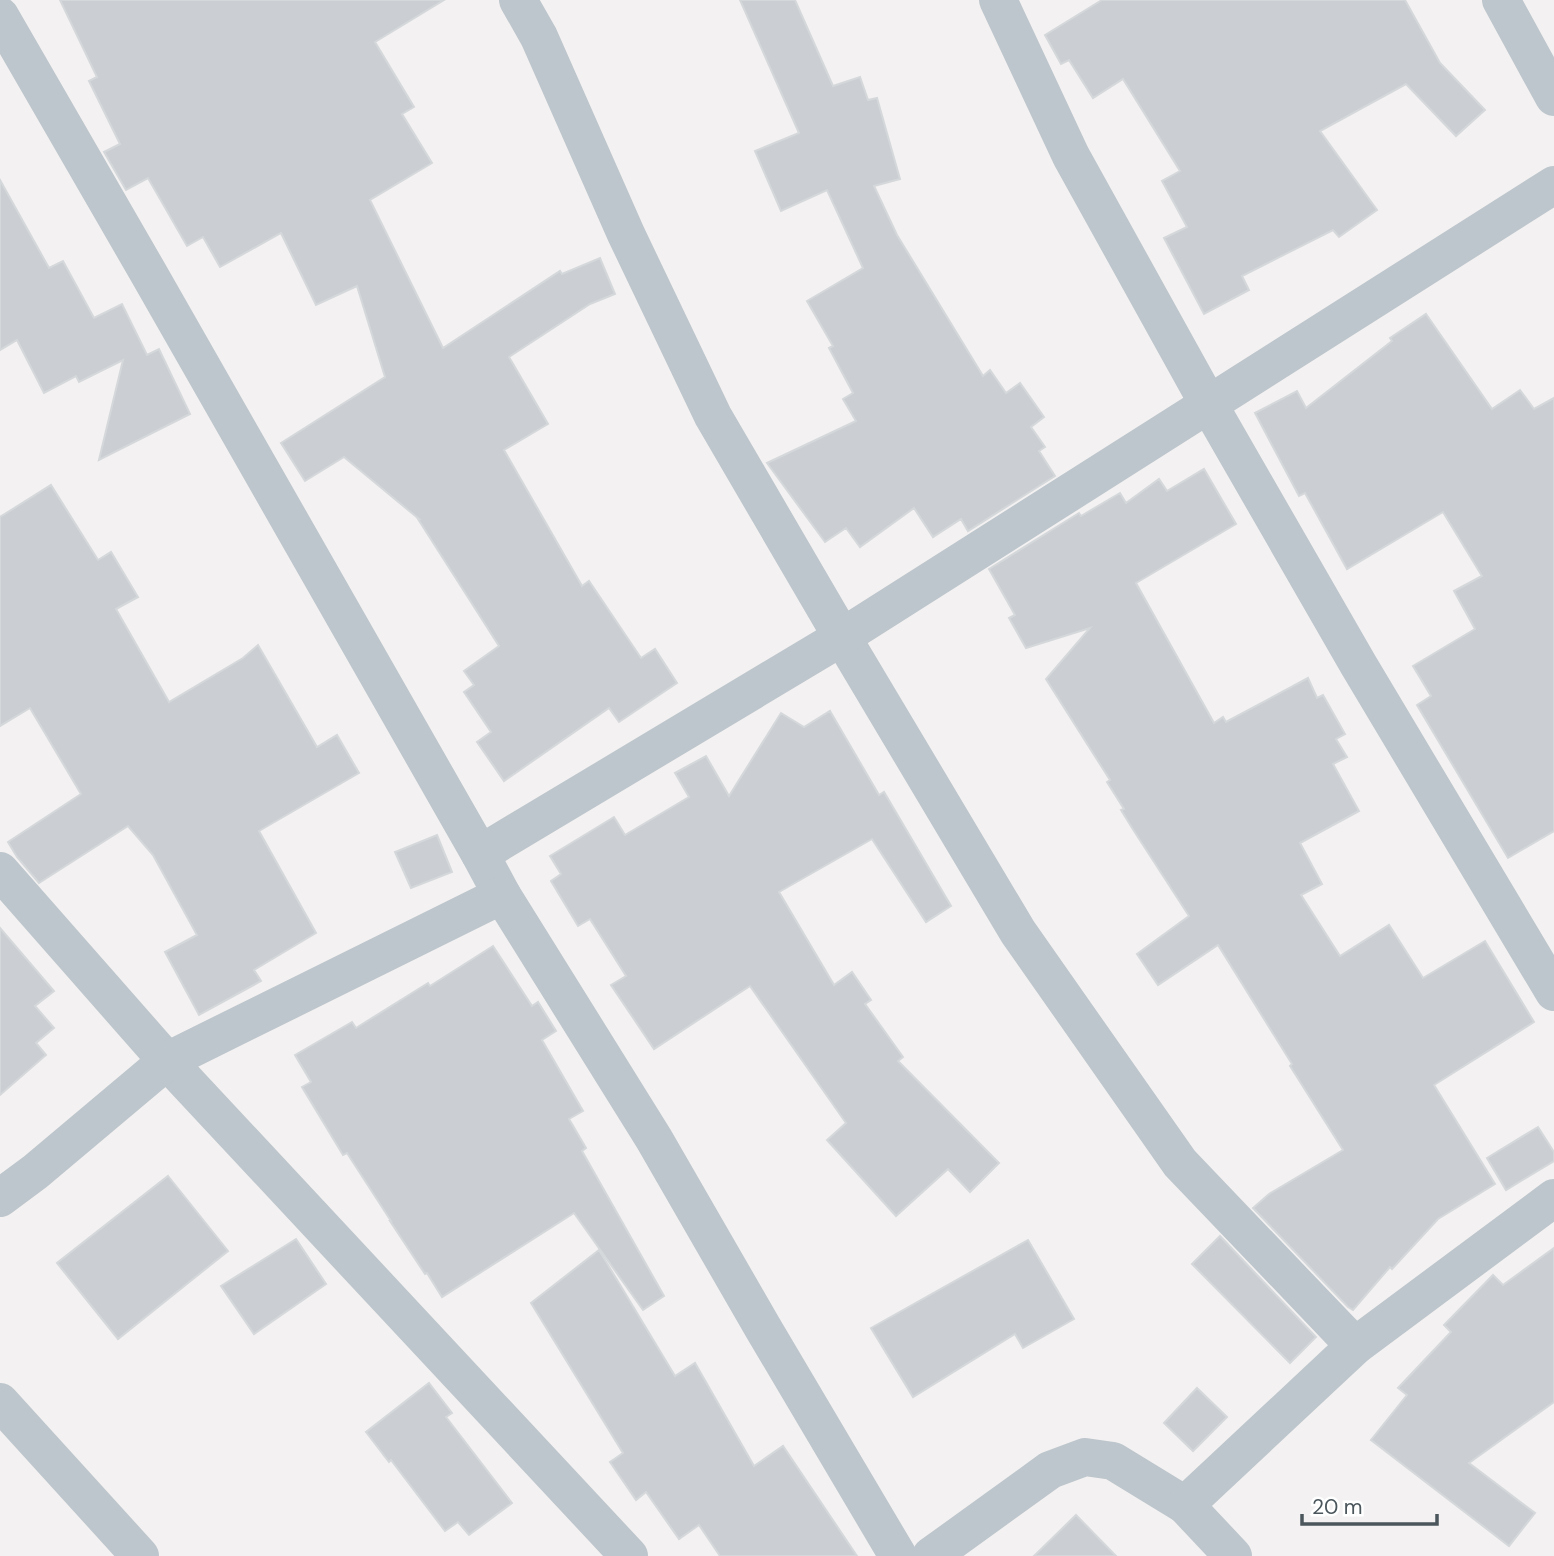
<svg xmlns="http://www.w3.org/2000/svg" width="1554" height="1556" font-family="'DM Sans',sans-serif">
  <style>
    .building { fill: #cbced2; stroke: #d5d8db; stroke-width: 2 }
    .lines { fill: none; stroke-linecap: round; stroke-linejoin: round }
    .minor { stroke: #bdc6cc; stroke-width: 38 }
  </style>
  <rect width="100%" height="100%" fill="#f3f1f1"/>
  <g class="building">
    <path d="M60 0H444L375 42 414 107 402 114 432 163 370 200 443 348 560 271 562 274 600 258 615 294 590 304 509 357 548 424 504 450 582 586 589 581 641 658 655 649 677 683 619 722 609 708 504 781 477 742 491 732 464 692 474 685 464 671 499 646 418 519H419L344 457 305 481 281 443 385 377 357 286 316 305 281 233 220 267 203 237 187 246 148 178 126 190 104 152 120 144 89 81 97 77Z"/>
    <path d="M740 0H795L833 86 860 77 868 100 877 98 900 179 874 186 897 235 983 376 990 370 1006 393 1020 383 1044 417 1031 427 1045 447 1039 451 1055 476 968 531 961 519 933 537 914 508 860 547 846 528 825 542 767 463 856 421 843 399 853 393 829 348 833 346 807 301 863 268 827 190 781 211 755 151 799 133Z"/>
    <path d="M1102 0H1405L1440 63 1485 110 1456 136 1406 84 1320 131 1377 210 1339 237 1333 230 1242 276 1249 290 1204 314 1164 238 1187 227 1162 181 1180 171 1123 79 1093 98 1069 60 1061 64 1045 35Z"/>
    <path d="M0 180 49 268 63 261 94 318 122 304 147 355 159 349 190 414 99 460 123 360 79 382 76 376 44 393 17 340 0 350Z"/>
    <path d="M1426 314 1492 409 1520 390 1534 409 1554 398V831L1508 858 1417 705 1431 696 1413 666 1475 629 1454 591 1482 576 1443 512 1347 569 1305 493 1299 496 1255 413 1297 391 1306 408 1392 341 1390 338Z"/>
    <path d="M1204 469 1236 524 1136 583 1214 723 1223 717 1226 722 1308 678 1317 698 1323 695 1345 734 1336 739 1347 757 1333 764 1359 811 1300 843 1322 884 1301 895 1340 956 1389 925 1423 978 1485 941 1534 1022 1434 1085 1495 1184 1438 1219 1392 1269 1390 1267 1353 1310 1348 1307 1253 1208 1269 1194 1343 1150 1290 1066 1292 1064 1218 945 1158 985 1137 954 1189 916 1134 831 1121 810 1124 809 1107 782 1110 780 1046 679 1090 628 1026 648 1009 618 1015 615 989 569 1079 513 1081 516 1120 493 1126 503 1159 479 1167 491Z"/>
    <path d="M51 485 98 560 111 552 138 597 116 609 169 702 243 658 258 645 317 747 337 735 359 773 259 831 316 933 254 970 261 981 199 1015 165 952 197 935 153 855 128 826 39 883 17 857 8 842 81 794 30 708 0 726V517Z"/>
    <path d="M830 711 879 795 884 792 951 906 926 922 872 839 779 892 834 985 852 972 871 1000 865 1004 903 1057 898 1061 999 1163 970 1192 948 1169 896 1216 827 1140 846 1123 750 986 654 1049 611 985 626 976 590 919 578 926 551 881 561 874 550 856 614 817 625 835 689 797 675 773 706 756 729 796 781 713 804 727Z"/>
    <path d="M437 835 452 872 411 888 395 852Z"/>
    <path d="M0 928 54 991 35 1006 54 1028 36 1043 46 1055 0 1095Z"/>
    <path d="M493 946 532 1006 538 1002 556 1031 542 1040 583 1111 569 1119 586 1148 582 1151 664 1296 643 1310 574 1213 442 1297 427 1273 425 1274 390 1221H391L347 1153 343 1155 302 1087 311 1082 295 1055 352 1022 356 1028 428 983 430 986Z"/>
    <path d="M1538 1127 1554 1152V1161L1506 1190 1487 1158Z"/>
    <path d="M168 1176 228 1251 118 1339 57 1263Z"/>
    <path d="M1220 1236 1316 1337 1290 1363 1192 1264Z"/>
    <path d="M296 1239 326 1284 254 1334 221 1286Z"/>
    <path d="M1028 1240 1074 1319 1023 1348 1015 1334 913 1397 871 1328Z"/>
    <path d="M1554 1248V1402L1469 1463 1535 1513 1509 1546 1371 1440 1407 1395 1398 1388 1451 1332 1444 1325 1493 1275 1503 1285Z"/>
    <path d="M599 1250 675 1376 695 1363 754 1466 783 1446 857 1556H720L699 1525 679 1539 646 1492 636 1500 610 1462 623 1453 531 1303Z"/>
    <path d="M429 1383 452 1413 446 1417 512 1503 469 1535 458 1522 445 1531 391 1460 389 1462 366 1432Z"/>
    <path d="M1197 1388 1227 1417 1193 1451 1164 1423Z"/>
    <path d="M1076 1515 1116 1556H1034Z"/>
  </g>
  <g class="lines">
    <g class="minor">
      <path d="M518 0 539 37 626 234 713 416 842 637 1018 932 1180 1163 1355 1346"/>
      <path d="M998 0 1071 156 1209 405 1358 664 1554 992"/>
      <path d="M1501 0 1554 97"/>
      <path d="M0 16 149 274 480 854 502 895 654 1139 763 1328 898 1556"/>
      <path d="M480 854 842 637 1554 185"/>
      <path d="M0 871 167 1061 629 1556"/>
      <path d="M0 1198 35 1172 167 1061 502 895"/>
      <path d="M0 1402 140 1556"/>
      <path d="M931 1556 1050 1470 1085 1457 1113 1461 1185 1505"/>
      <path d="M1233 1556 1185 1505 1355 1346 1554 1198"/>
    </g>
  </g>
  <path d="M1302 1514v10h135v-10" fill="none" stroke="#4a565c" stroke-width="3.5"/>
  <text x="1312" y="1514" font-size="21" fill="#4a565c" stroke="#ffffff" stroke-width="5" paint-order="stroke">20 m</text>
</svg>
